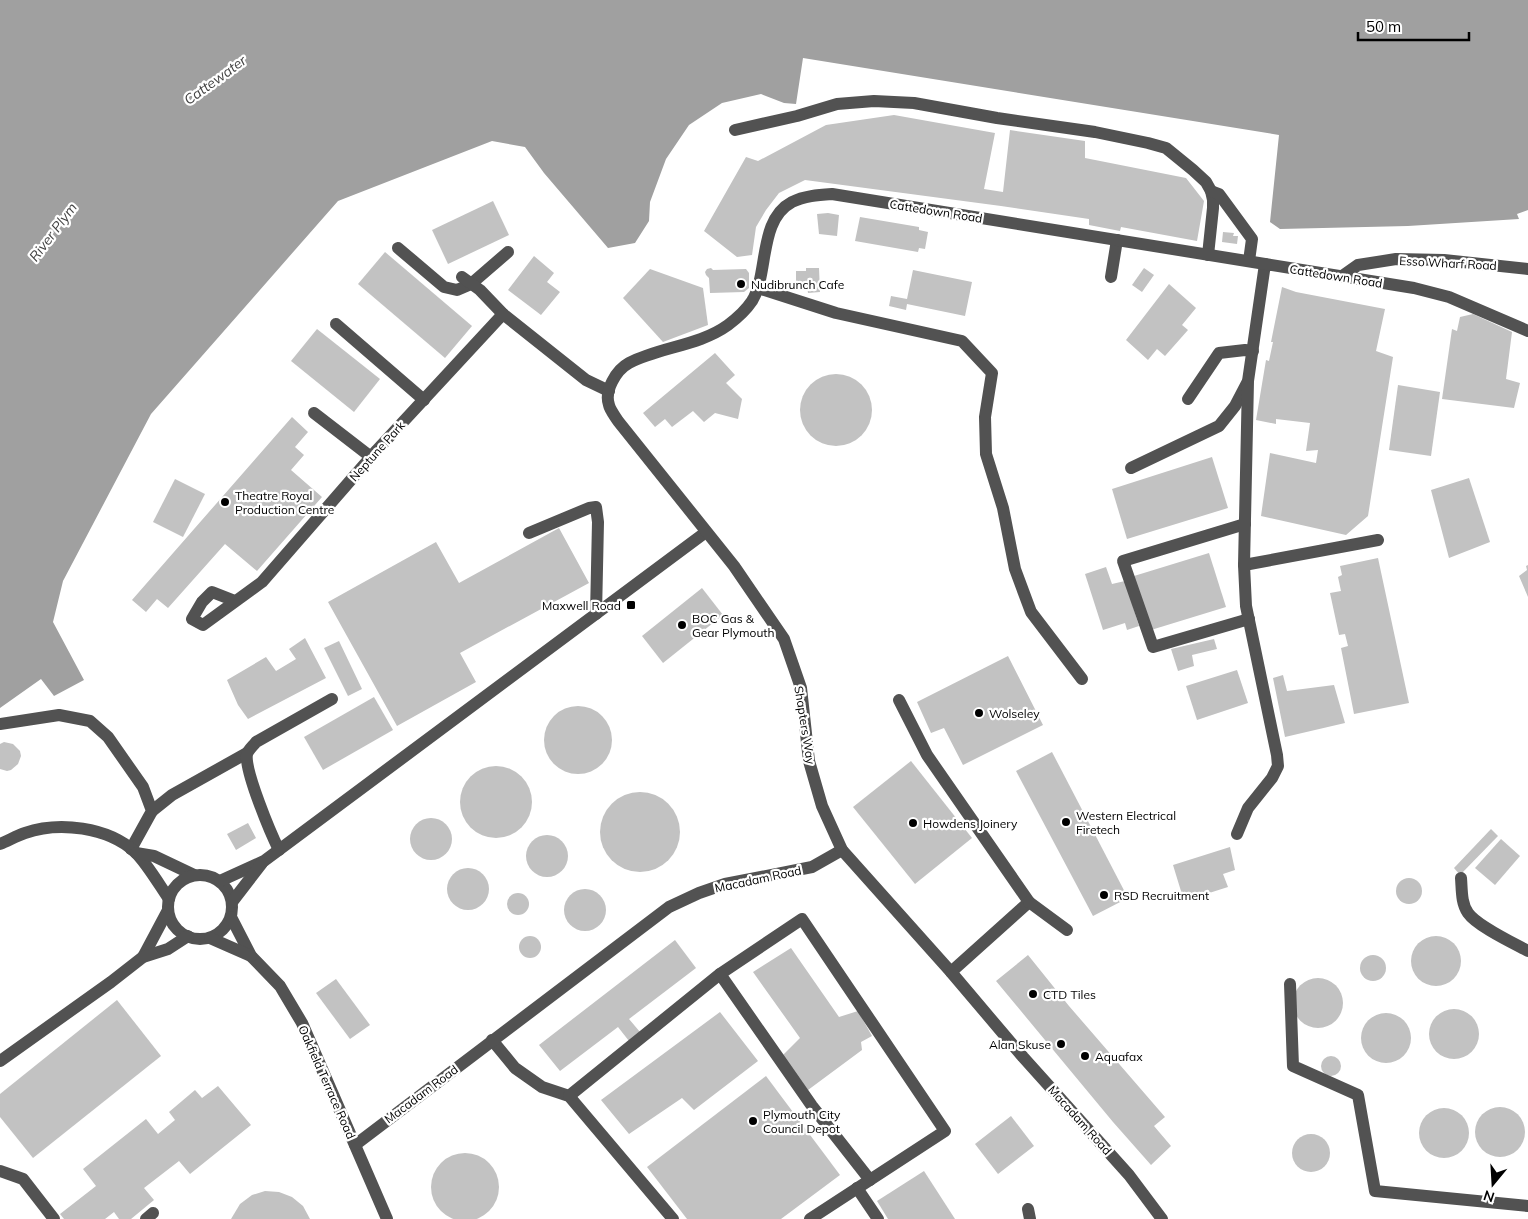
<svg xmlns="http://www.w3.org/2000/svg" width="1528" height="1219" font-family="Mulish,sans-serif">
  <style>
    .water { fill: #a0a0a0 }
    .building { fill: #c2c2c2 }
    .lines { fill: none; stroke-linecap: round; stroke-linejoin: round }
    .minor { stroke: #525252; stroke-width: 12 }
    .poi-dot { fill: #000; stroke: #fff; stroke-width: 2 }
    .labels { text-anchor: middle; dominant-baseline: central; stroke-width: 4.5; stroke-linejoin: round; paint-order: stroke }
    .street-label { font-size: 12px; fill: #000; stroke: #fff }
    .poi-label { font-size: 12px; fill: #000; stroke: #fff; text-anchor: start }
    .water-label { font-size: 14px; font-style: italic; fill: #414141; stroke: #fff }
  </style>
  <rect width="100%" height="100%" fill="#fff"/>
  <path class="water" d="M0 0H1528V210L1517 214 1519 219 1408 226 1280 229 1270 222 1279 135 803 58 796 104 784 103 761 94 722 103 689 125 666 159 650 202 649 221 635 243 608 248 544 173 525 147 492 141 338 201 151 414 63 581 53 622 84 680 54 696 41 679 0 708Z"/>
  <g class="building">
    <path d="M894 115 995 133 984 189 1003 192 1010 130 1085 141V158L1186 178 1204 201 1197 241 1121 227 1120 231 1089 225V219L1001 206 805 180 779 193 766 210 756 227 752 255 737 257 704 231 746 157 758 161 826 125Z"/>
    <path d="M493 201 509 235 448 264 432 230Z"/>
    <path d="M828 213 839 215 837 236 819 234 817 214Z"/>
    <path d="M860 217 919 227V230L928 232 925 249 919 248 918 252 855 241Z"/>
    <path d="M1223 232 1234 233 1233 236H1238L1237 244 1222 242Z"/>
    <path d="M385 252 472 326 445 358 358 284Z"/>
    <path d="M534 256 554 273 547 282 560 292 541 315 508 290Z"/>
    <path d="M711 268 713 270 746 269 749 273V288L744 292 710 293 709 278 706 275 705 272 707 269Z"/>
    <path d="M806 268H819L820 292 808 293 807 286 796 287V271H806Z"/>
    <path d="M1144 268 1154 275 1142 292 1132 285Z"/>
    <path d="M650 269 703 288 708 325 663 342 623 298Z"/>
    <path d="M913 270 972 282 965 316 907 304 906 310 889 306 891 296 907 299Z"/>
    <path d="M1169 284 1196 308 1182 325 1188 330 1165 356 1157 349 1148 360 1126 340Z"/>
    <path d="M1282 287 1296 292 1385 309 1376 351 1393 357 1368 516 1346 535 1261 516 1270 453 1316 463 1318 450 1306 451 1310 423 1276 419V424L1256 420 1266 360 1269 361 1273 342H1271Z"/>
    <path d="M1473 314 1512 332 1506 379 1520 383 1514 408 1442 399 1452 329 1457 331 1460 317Z"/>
    <path d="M317 329 380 379 354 412 291 361Z"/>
    <path d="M715 353 735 375 726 383 742 399 738 419 715 413 704 422 693 411 672 427 665 419 655 427 643 413Z"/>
    <circle cx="836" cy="410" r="36"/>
    <path d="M1398 385 1440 392 1431 456 1389 450Z"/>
    <path d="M292 417 308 432 295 447 304 455 291 470 322 497 257 571 225 544 168 608 157 599 146 612 132 600Z"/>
    <path d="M1212 457 1228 508 1127 539 1112 489Z"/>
    <path d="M1469 478 1490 542 1449 558 1431 490Z"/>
    <path d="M175 479 205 494 183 537 153 522Z"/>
    <path d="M559 528 589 583 460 653 476 682 397 726 328 602 436 542 459 583Z"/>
    <path d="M1209 553 1226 607 1151 630 1134 576Z"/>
    <path d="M1378 558 1409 703 1354 714 1341 648 1348 646 1345 634 1339 635 1330 593 1341 591 1338 577 1342 575 1340 566Z"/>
    <path d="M1528 565V597L1519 576 1527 570 1526 566Z"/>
    <path d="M1106 567 1112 584 1125 581 1139 626 1127 630 1125 623 1103 630 1085 574Z"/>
    <path d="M702 588 723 615 663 663 642 636Z"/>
    <path d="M305 638 326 678 248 719 238 705 227 680 266 657 276 671 296 659 289 649Z"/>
    <path d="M1214 639 1217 649 1192 655 1194 666 1178 671 1171 649Z"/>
    <path d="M339 641 362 689 348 696 324 648Z"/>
    <path d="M1008 656 1043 725 963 765 944 728 931 733 917 702Z"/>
    <path d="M1237 670 1248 703 1197 720 1186 686Z"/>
    <path d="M1283 675 1287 691 1334 685 1345 723 1285 737 1273 678Z"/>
    <path d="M374 697 393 730 323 770 304 737Z"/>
    <circle cx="578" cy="740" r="34"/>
    <path d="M4 742 13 744 20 751 21 756 18 764 11 770 7 771 0 769V744Z"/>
    <path d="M1052 752 1128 898 1093 916 1016 771Z"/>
    <path d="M911 761 972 838 915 884 853 807Z"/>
    <circle cx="496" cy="802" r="36"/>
    <circle cx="640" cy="832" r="40"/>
    <circle cx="431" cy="839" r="21"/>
    <path d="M248 823 256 838 236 850 227 834Z"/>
    <path d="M1491 829 1498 836 1460 875 1454 868Z"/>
    <circle cx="547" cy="856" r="21"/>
    <path d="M1501 839 1520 856 1495 885 1475 868Z"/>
    <path d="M1230 847 1235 870 1223 874 1228 887 1184 901 1173 865Z"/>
    <circle cx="468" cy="889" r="21"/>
    <circle cx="1409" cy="891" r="13"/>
    <circle cx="585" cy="910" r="21"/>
    <circle cx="518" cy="904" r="11"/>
    <circle cx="530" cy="947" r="11"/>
    <circle cx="1436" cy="961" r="25"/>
    <path d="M675 940 696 968 629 1019 640 1032 629 1041 618 1027 560 1071 539 1045Z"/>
    <path d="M791 948 839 1017 858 1011 872 1036 861 1042 862 1050 808 1090 782 1056 800 1038 753 972Z"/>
    <circle cx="1373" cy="968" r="13"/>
    <path d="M1028 955 1069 1006 1165 1117 1154 1126 1171 1146 1151 1165 1113 1122 996 981Z"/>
    <circle cx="1318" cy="1003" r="25"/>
    <path d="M336 979 370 1025 350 1039 316 993Z"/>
    <path d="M117 1000 161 1056 33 1158 0 1117V1094Z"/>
    <circle cx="1454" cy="1034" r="25"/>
    <path d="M720 1012 758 1061 694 1110 682 1098 629 1134 601 1100Z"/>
    <circle cx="1386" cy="1038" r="25"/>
    <circle cx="1331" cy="1066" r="10"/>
    <path d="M766 1076 840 1175 781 1219H687L647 1167Z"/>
    <path d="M218 1086 251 1125 190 1174 179 1161 144 1188 154 1200 131 1219H119L114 1212 105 1219H64L60 1214 96 1186 83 1169 146 1119 158 1134 175 1120 169 1112 195 1090 202 1098Z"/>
    <circle cx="1500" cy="1132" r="25"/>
    <circle cx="1444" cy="1133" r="25"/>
    <path d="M1011 1116 1034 1146 998 1174 975 1144Z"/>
    <circle cx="1311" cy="1153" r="19"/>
    <circle cx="465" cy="1187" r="34"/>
    <path d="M924 1171 955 1219H888L877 1201Z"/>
    <path d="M265 1191 279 1192 292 1197 303 1206 310 1219H231L240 1204 252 1195Z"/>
  </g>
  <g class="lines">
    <g class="minor">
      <path d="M735 130 797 116 837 104 874 101 914 103 997 118 1095 132 1148 143 1166 148 1193 170 1206 182 1211 191 1213 200V208L1208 255"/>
      <path d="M1211 191 1219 194 1252 239 1249 261"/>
      <path d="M398 248 444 287 457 290 471 284 508 252"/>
      <path d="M462 277 480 290 503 314"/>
      <path d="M1111 277 1117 240"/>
      <path d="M1341 277 1358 265 1396 259 1444 260 1528 269"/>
      <path d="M758 288 836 313 962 341 992 373 985 417 986 454 1003 508 1015 569 1031 612 1082 679"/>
      <path d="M336 324 424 400"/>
      <path d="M1188 399 1219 353 1245 350 1253 351"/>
      <path d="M314 413 371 457"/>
      <path d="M1131 468 1219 426 1235 406 1247 383"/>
      <path d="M1245 524 1123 561 1153 647 1249 619"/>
      <path d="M529 533 589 508 596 507 598 522 596 614"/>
      <path d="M1244 565 1378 540"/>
      <path d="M235 601 212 592 202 602 192 619 203 625 262 582 377 450 503 314 586 380 609 391"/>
      <path d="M899 700 927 755 1029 902 951 972"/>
      <path d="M0 724 59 715 90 721 108 737 143 787 152 811 131 849"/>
      <path d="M152 811 172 795 247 753"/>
      <path d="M1237 834 1248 808 1272 778 1278 766 1277 755 1246 606 1244 565 1248 381 1265 264"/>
      <path d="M0 844C8 841 16 836 25 833 59 821 108 827 135 852 146 862 160 886 169 899"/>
      <path d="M279 850C271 834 244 770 247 754 248 750 253 746 256 742L332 699"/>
      <path d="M136 853 154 856 194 875"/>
      <circle cx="200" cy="907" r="32"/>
      <path d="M1461 878C1462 890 1461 903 1468 913 1477 926 1513 943 1528 951"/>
      <path d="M220 881 264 861 706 532"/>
      <path d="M232 902 262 863"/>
      <path d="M1029 902 1067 930"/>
      <path d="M231 917 251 956 280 986 302 1023 387 1219"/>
      <path d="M210 938 251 956"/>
      <path d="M143 957 168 910"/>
      <path d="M720 974 812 1106 870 1180"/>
      <path d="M1290 984 1293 1066 1358 1095 1375 1191 1528 1206"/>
      <path d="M492 1040 515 1068 542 1087 569 1096 673 1219"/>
      <path d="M0 1061 111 982 143 957 168 949 188 936"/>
      <path d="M569 1096 720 974 802 919 945 1131 810 1219"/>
      <path d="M355 1145 669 907 699 893 725 884 812 867 842 850"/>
      <path d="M0 1171 23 1179 54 1219"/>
      <path d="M857 1188 878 1219"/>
      <path d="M1028 1209 1030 1219"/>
      <path d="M146 1219 153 1213"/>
      <path d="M1162 1219 1129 1175 1023 1057 951 972 842 850 822 806 809 761 801 688 784 639 734 566 618 421C615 416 610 410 609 405 604 391 616 370 629 363 659 347 699 346 728 325 736 319 746 310 752 301 769 274 758 220 792 202 804 196 818 195 832 194L1414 288 1449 297 1528 331"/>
    </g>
  </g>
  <g class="poi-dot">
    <circle cx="741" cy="284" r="5"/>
    <circle cx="225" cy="502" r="5"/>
    <rect x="626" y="600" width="10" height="10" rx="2.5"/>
    <circle cx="682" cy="625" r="5"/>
    <circle cx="979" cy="713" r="5"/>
    <circle cx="1066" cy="822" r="5"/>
    <circle cx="913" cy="823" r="5"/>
    <circle cx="1104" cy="895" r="5"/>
    <circle cx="1033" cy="994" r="5"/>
    <circle cx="1061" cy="1044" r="5"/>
    <circle cx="1085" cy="1056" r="5"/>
    <circle cx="753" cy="1121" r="5"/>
  </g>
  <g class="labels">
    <g class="street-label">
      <text transform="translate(936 211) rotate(9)">Cattedown Road</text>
      <text transform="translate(1448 263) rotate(3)">Esso Wharf Road</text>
      <text transform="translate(1336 276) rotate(9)">Cattedown Road</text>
      <text transform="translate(377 451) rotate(-48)">Neptune Park</text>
      <text transform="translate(805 725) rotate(81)">Shapters Way</text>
      <text transform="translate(758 879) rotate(-12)">Macadam Road</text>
      <text transform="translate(327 1082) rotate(66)">Oakfield Terrace Road</text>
      <text transform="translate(421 1094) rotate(-37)">Macadam Road</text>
      <text transform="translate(1080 1120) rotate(48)">Macadam Road</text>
    </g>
    <g class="poi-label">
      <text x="751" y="284">Nudibrunch Cafe</text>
      <text x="235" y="495">Theatre Royal<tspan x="235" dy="14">Production Centre</tspan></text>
      <text x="621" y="605" text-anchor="end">Maxwell Road</text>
      <text x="692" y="618">BOC Gas &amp;<tspan x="692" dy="14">Gear Plymouth</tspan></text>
      <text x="989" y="713">Wolseley</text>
      <text x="1076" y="815">Western Electrical<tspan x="1076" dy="14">Firetech</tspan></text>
      <text x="923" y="823">Howdens Joinery</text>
      <text x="1114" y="895">RSD Recruitment</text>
      <text x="1043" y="994">CTD Tiles</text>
      <text x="1051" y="1044" text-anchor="end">Alan Skuse</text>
      <text x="1095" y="1056">Aquafax</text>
      <text x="763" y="1114">Plymouth City<tspan x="763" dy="14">Council Depot</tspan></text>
    </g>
    <g class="water-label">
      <text transform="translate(215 80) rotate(-36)">Cattewater</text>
      <text transform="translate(53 232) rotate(-53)">River Plym</text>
    </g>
  </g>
  <g transform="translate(1493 1184) rotate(198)" stroke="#ffffff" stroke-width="4" paint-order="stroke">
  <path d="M0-4L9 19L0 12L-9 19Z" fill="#000000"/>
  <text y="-8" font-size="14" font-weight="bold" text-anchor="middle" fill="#000000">N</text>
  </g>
  <path d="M1358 32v8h111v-8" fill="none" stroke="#000000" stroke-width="2.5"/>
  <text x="1366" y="32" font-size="15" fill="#000000" stroke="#ffffff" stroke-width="4" paint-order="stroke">50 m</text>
</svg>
